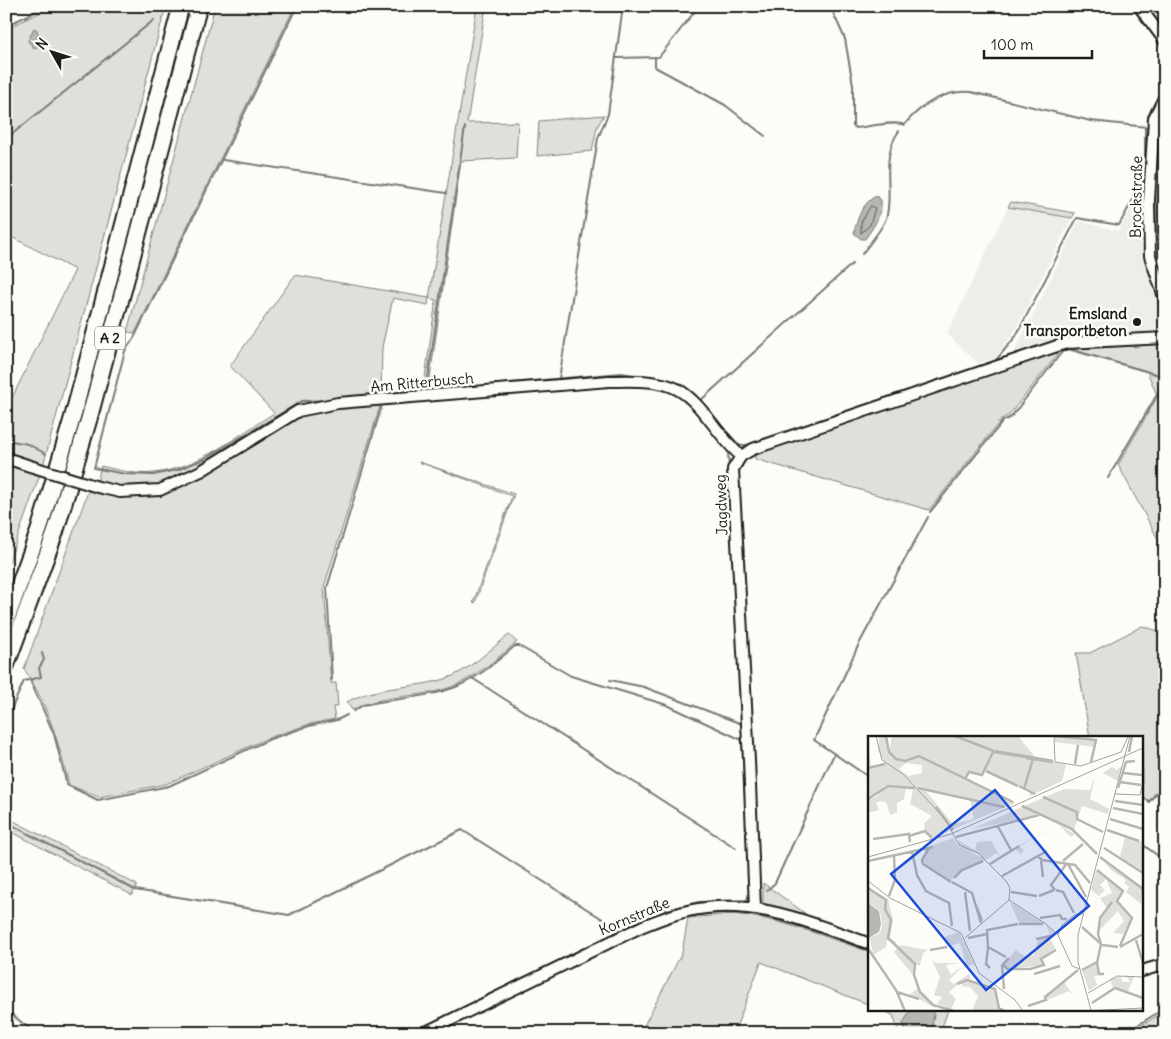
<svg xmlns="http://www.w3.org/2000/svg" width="1171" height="1039" font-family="Delius,sans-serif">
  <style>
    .built { fill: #eeede9 }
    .green { fill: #e0dfdb; stroke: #7e7e7c }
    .water { fill: #b7b6b2; stroke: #797876 }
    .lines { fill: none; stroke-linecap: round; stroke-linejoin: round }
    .shore { stroke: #5a5a58; stroke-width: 1 }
    .stream { stroke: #797876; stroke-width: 2 }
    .minor-casing { stroke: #1c1c1c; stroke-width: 14 }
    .highway-casing { stroke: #1c1c1c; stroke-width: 19 }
    .minor { stroke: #fdfcf7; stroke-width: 10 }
    .highway { stroke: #fdfcf7; stroke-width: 15 }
    .minor-bridge-casing { stroke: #1c1c1c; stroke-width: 14; stroke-linecap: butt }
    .minor-bridge { stroke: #fdfcf7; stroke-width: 10 }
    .poi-dot { fill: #1c1c1c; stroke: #fdfcf7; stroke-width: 2 }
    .labels { text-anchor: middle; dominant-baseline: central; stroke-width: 5; stroke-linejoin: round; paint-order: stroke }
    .shield { fill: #fdfcf7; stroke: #605f5e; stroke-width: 1 }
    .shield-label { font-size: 14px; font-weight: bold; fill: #1c1c1c }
    .street-label { font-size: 15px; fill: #1c1c1c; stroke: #fdfcf7 }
    .poi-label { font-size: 15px; font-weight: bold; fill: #1c1c1c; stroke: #fdfcf7; text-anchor: end }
    .inset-river { fill: none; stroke: #b7b6b2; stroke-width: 2.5 }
    .inset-road { fill: none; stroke: #a3a29f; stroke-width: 1 }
    .view { fill: #1d4ed8; fill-opacity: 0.15; stroke: #1d4ed8; stroke-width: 2.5 }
    .inset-edge { fill: none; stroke: #1c1c1c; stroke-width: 2.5 }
  </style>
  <rect width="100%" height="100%" fill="#fdfcf7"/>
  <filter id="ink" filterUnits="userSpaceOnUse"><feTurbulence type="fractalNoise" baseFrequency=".02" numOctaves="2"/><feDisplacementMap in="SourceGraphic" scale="10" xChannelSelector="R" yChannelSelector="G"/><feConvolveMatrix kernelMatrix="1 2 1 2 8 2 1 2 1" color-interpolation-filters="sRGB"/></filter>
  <g filter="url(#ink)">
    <g class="built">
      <path d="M1143 202V257L1151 282 1165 309V334L1056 339 1014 353 1079 221 1118 231 1134 204Z"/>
      <path d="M1008 207 1072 218 1013 334 994 359 978 363 947 334Z"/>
    </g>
    <g class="green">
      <path d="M53 6H166L43 466 6 570V410L75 270 6 234V29Z"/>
      <path d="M215 6H295L135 333 127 332Z"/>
      <path d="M477 6H486L467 123 518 122 516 158 461 161 429 385H424L436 300 429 298 428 305 393 298 382 347 381 397 301 407 200 468 160 486 122 487 97 482 101 466C118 470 136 475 154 473 198 468 237 436 274 413L230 366 295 275 429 298Z"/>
      <path d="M604 115 597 127 592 151 537 156 539 121Z"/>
      <path d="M1011 202 1075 213 1072 218 1008 207Z"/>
      <path d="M1165 344V552L1118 465 1159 394 1156 393 1147 371 1071 349Z"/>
      <path d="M1062 349 1009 415 1002 419 929 510 755 459V453Z"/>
      <path d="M380 406 324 587 331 683H336L338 706 333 707 335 719 310 724 268 738 166 784 99 797 69 785C59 744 48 704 24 669L89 489 162 494 299 416 339 407Z"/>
      <path d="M419 462 514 494 475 603H473L512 496Z"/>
      <path d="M1142 626 1165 633V781L1149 801 1142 795V738H1090L1076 653H1090Z"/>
      <path d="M509 635 517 642C495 660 471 682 442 690 412 698 380 695 352 710L347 702C378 685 412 689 445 679 469 671 489 650 509 635Z"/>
      <path d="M6 817 137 885 132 895 6 829Z"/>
      <path d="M763 883 806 914 763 903Z"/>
      <path d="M732 914C780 918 825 937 870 952V1005L761 962 734 1033 641 1031 682 953 688 918Z"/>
      <path d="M882 1010H948L940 1033H899L893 1015Z"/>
      <path d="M1165 1011V1033H1129Z"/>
    </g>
    <g class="water">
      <path d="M34 28 37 30 41 45 34 48 28 41Z"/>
      <path d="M876 196 881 200C883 214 873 228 865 239H861L854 233C857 219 862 203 876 196Z"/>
      <path d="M911 1010H930L934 1014 932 1028 929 1033H906L903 1023Z"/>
    </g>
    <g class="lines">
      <path class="shore" d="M871 206 875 208 870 225 861 233V223Z"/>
      <g class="stream">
        <path d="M297 6 134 338 125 351 94 468 125 474 153 475 177 470 204 459 302 401 331 400"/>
        <path d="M830 6 845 39 853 85V126L856 128C867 127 896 120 904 125"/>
        <path d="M1131 6 1165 51"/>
        <path d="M1152 13 1165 30"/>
        <path d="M6 26 47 6"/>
        <path d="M655 57V67L725 105 765 136"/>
        <path d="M616 58 659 57 699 6"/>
        <path d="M1165 114C1151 153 1157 199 1156 240L1165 239"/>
        <path d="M904 125C922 104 943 90 971 92L1091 121 1147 127"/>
        <path d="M6 139 154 20"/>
        <path d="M223 160 446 193"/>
        <path d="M1145 173V127"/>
        <path d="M1144 242 1145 227"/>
        <path d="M862 254C868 245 886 225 887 215 893 186 880 157 899 131"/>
        <path d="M996 360 1016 336 1077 218 1119 225 1145 178"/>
        <path d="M997 360 1057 341 1065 329"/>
        <path d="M559 379 598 138 608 114 623 6"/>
        <path d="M680 383 688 391"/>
        <path d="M424 391 621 373 640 376"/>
        <path d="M426 391 465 127"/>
        <path d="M700 401 852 264"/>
        <path d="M714 418 740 446 751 444"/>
        <path d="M6 440 28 444 46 454"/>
        <path d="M756 443 969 370"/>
        <path d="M728 452 729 468"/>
        <path d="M1108 478 1165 381"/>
        <path d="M930 512 1003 421 1011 417 1062 352 1068 349 1159 375"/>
        <path d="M737 628 746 820"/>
        <path d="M472 678 736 848"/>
        <path d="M30 680 54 734 67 785 98 800 169 786 270 739 309 726 337 720 347 715"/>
        <path d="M332 680 327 588 382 405"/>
        <path d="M610 680 644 687 742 724"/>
        <path d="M354 711 363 705C394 698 429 698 458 686 479 677 498 660 515 646H519L571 676 667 705 742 740"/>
        <path d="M6 721 24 681 41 677 39 668 44 660 42 653"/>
        <path d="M870 778 814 740 859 644 928 517"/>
        <path d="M1142 796 1149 802 1165 783"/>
        <path d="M6 822 135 890 289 915 462 830 620 930"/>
        <path d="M1142 844 1165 861"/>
        <path d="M767 890 775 883 834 754"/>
        <path d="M628 927 667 910 699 902 747 900 750 892"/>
        <path d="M1152 973 1165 970"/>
        <path d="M6 1010 35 1033"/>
        <path d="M456 1023 644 932C655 928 665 923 676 920 744 900 807 929 870 951"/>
        <path d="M410 1033 619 931"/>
        <path d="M1125 1033 1165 1008"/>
      </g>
      <g class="minor-casing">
        <g id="minor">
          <path d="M1139 6 1165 41"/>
          <path d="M1165 96 1154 118 1149 200 1150 256 1165 300"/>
          <path d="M6 458 30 466"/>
          <path d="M98 487 120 492 160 490 201 471 298 411 338 403 609 381C630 381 658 379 677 389 702 402 719 438 741 456"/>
          <path d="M755 908 749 760 733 469 741 456 753 449 1066 343 1165 338"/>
          <path d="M1142 971 1165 964"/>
          <path d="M424 1033 643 926C663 918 684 910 706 908 763 901 817 925 870 944"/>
        </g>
      </g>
      <g class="highway-casing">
        <g id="highway">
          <path d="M6 621 39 530 73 416 181 6"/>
          <path d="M6 666 55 533 89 419 199 6"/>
        </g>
      </g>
      <use href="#minor" class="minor"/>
      <use href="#highway" class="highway"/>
      <g class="minor-bridge-casing">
        <path id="minor-bridge" d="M30 466 98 487"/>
      </g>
      <use href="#minor-bridge" class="minor-bridge"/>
    </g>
  </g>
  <circle class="poi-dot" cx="1137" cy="322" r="5"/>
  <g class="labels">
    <rect class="shield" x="95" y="326.5" width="30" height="23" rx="4"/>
    <g class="shield-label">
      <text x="110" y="338">A 2</text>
    </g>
    <g class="street-label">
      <text transform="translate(1136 197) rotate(-89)">Brockstraße</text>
      <text transform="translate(422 382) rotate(-5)">Am Ritterbusch</text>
      <text transform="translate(721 505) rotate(-92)">Jagdweg</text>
      <text transform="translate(634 916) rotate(-23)">Kornstraße</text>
    </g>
    <g class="poi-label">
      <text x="1127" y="313">Emsland<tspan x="1127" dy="17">Transportbeton</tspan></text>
    </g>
  </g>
  <g transform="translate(868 736)">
    <rect width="275" height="275" fill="#fdfcf7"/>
    <path d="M11 0H17L21 16 24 0H150L167 21 198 29 194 45 162 60 161 54 117 35 114 40 101 36 97 43 88 39 147 67 64 102 57 95 56 87 64 80 42 68 45 54 38 53 36 63 29 67V76L33 75 22 79 18 66 12 65 8 67 11 74 0 77V63L8 61 17 51 31 52 16 50 7 60 0 62V8L3 30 17 27 10 15ZM38 27 54 29V37L41 40 31 33ZM57 54 102 64 106 83 85 88ZM218 0 229 4 227 11 187 6V1L217 3ZM254 29 250 45 235 37 244 31 249 34ZM226 43V45L222 63 241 73 240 78 214 70 206 94 156 70 196 53 222 54ZM154 71 171 79 104 93 120 86ZM190 88 152 110 156 115 152 118 148 113 123 127 132 121 129 117 118 124 91 109 90 104 107 114 109 106 123 105 132 120 190 88 207 98 203 101ZM257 101 275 106V135L252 121ZM85 102 90 110 109 117 117 124 94 133 82 145 62 134 54 124 62 110ZM232 121 275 152 273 168 258 156 261 151 256 147 258 144 243 134ZM228 134 254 155 248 165 264 182 255 198 245 197 256 185 250 175 231 195 233 183 239 172 232 162 244 157 238 143 232 149 237 154 231 160 223 154ZM0 151 20 163 25 184 22 202 30 208 19 204 18 211 5 219 2 202 12 197 14 188 12 175 0 166ZM142 166 177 188 151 187ZM178 189 187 198 182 202 188 214 172 223 176 229 139 233 136 228 148 214 158 221 166 219 170 203 182 198ZM91 196 106 228 91 234 81 244 86 248 101 238 103 245 127 253 131 272 136 275H104L110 260 102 251 94 250 95 244 81 256 88 263 83 273 69 268 74 261 66 259 72 241 63 222 67 227H91L78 229 83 239 90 233 96 232 97 224 92 207 79 211 76 201ZM32 209 60 214 55 217 52 229H46L45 239 26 216ZM229 226 231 239 226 241 229 249 221 255 214 234ZM258 239 266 241 260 255 245 252 242 243 253 240 254 246H262ZM196 246 205 259 201 255 179 264 177 261ZM50 252 68 270 67 272 42 258Z" fill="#e0dfdb" fill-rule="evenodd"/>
    <path d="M0 167 11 175 13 188 11 196 1 202 0 216Z" fill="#b7b6b2"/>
    <path class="inset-river" d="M18 0 21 16 28 23 37 25 51 20 145 66M87 0 126 15M187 0 228 4 223 26M127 15 185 25M126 16 157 21M261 16 264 0M158 22 185 26M207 28 210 9M0 32 17 28M118 35 150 50M255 37 274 39M97 43 101 36 114 39 125 16M252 46 273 49M151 50 167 58M50 52 136 71M250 52 258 26 267 25M156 53 165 23M175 61 209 76V83L235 96M0 63 20 50 47 52M247 65 275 69M154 70 204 93 229 118M68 71 85 94M245 72 275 78M242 83 275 93M129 89 143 114M239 94 271 105M41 100 57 95 64 102M88 101 171 79M5 103 41 98 42 106M61 112 54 124 55 128 83 146M236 112 275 137M44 115 49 139 58 155 81 167 84 190M170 120 174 124 207 129 222 147M232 121 275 153M173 124 175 141M0 125 65 111M195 125 215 108M122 128 151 110M200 128 218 161M229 134 255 155 249 165 264 182 252 210M134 140 179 115M86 142 94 134 115 125M84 146 104 157 113 187M0 152 18 164 17 173 23 184 20 202 47 228 46 239 52 256 65 269 86 275M187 154 183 149 199 127M188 154 195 156 206 177M97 156 102 195M143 156 169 160M21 160 27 144 26 120M171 160 186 154M108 169 114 185M172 182 192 179 194 183H199M151 188H175M214 191 232 207M100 202 119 198M168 203 183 200M268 204 275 227M234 209 250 211M252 211 275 198M120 212 118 228 122 232M1 214 28 254 37 275M62 214 79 211M138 221 120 211 119 194 150 188M141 222 135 228 139 233H162L176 229 173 223 188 214M134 229 136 253M214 234 229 226M166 238 192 230M236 238H231L229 227 233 208 230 198 232 182 244 166M89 248 99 244 127 253 131 272 137 275M29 256 51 263M224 267 247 252 275 262M160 270 178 264 177 261 210 234"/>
    <path class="inset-road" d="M8 0 14 24 35 38 65 70 77 83 91 109 110 117 138 145 142 152 141 164M186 0 187 26 213 30 253 16 260 1M247 58 272 59 275 46M0 121 83 98 275 12M0 145 22 162 93 197 111 237 147 264 155 275M141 164 178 188 190 199M97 202 141 164M212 233 204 230 190 199 194 189 208 178H215M220 257 249 240 275 241M223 274 210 226V199L262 0M216 275 275 272"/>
    <path class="view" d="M127 54 221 170 118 254 23 138Z"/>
    <rect width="275" height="275" class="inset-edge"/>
  </g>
  <rect width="1171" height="1039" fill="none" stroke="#fdfcf7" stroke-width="25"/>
  <rect x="12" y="12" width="1146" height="1014" fill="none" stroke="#1c1c1c" stroke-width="2" filter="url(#ink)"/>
  <g transform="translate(52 52) rotate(309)" stroke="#fdfcf7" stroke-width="4" paint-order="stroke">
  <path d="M0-4L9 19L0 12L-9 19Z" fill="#1c1c1c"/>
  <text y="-8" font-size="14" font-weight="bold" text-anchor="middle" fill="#1c1c1c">N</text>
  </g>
  <path d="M984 50v8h108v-8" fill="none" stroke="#1c1c1c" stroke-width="2.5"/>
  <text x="991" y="50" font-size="15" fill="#1c1c1c" stroke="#fdfcf7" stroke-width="4" paint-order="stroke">100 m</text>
</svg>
